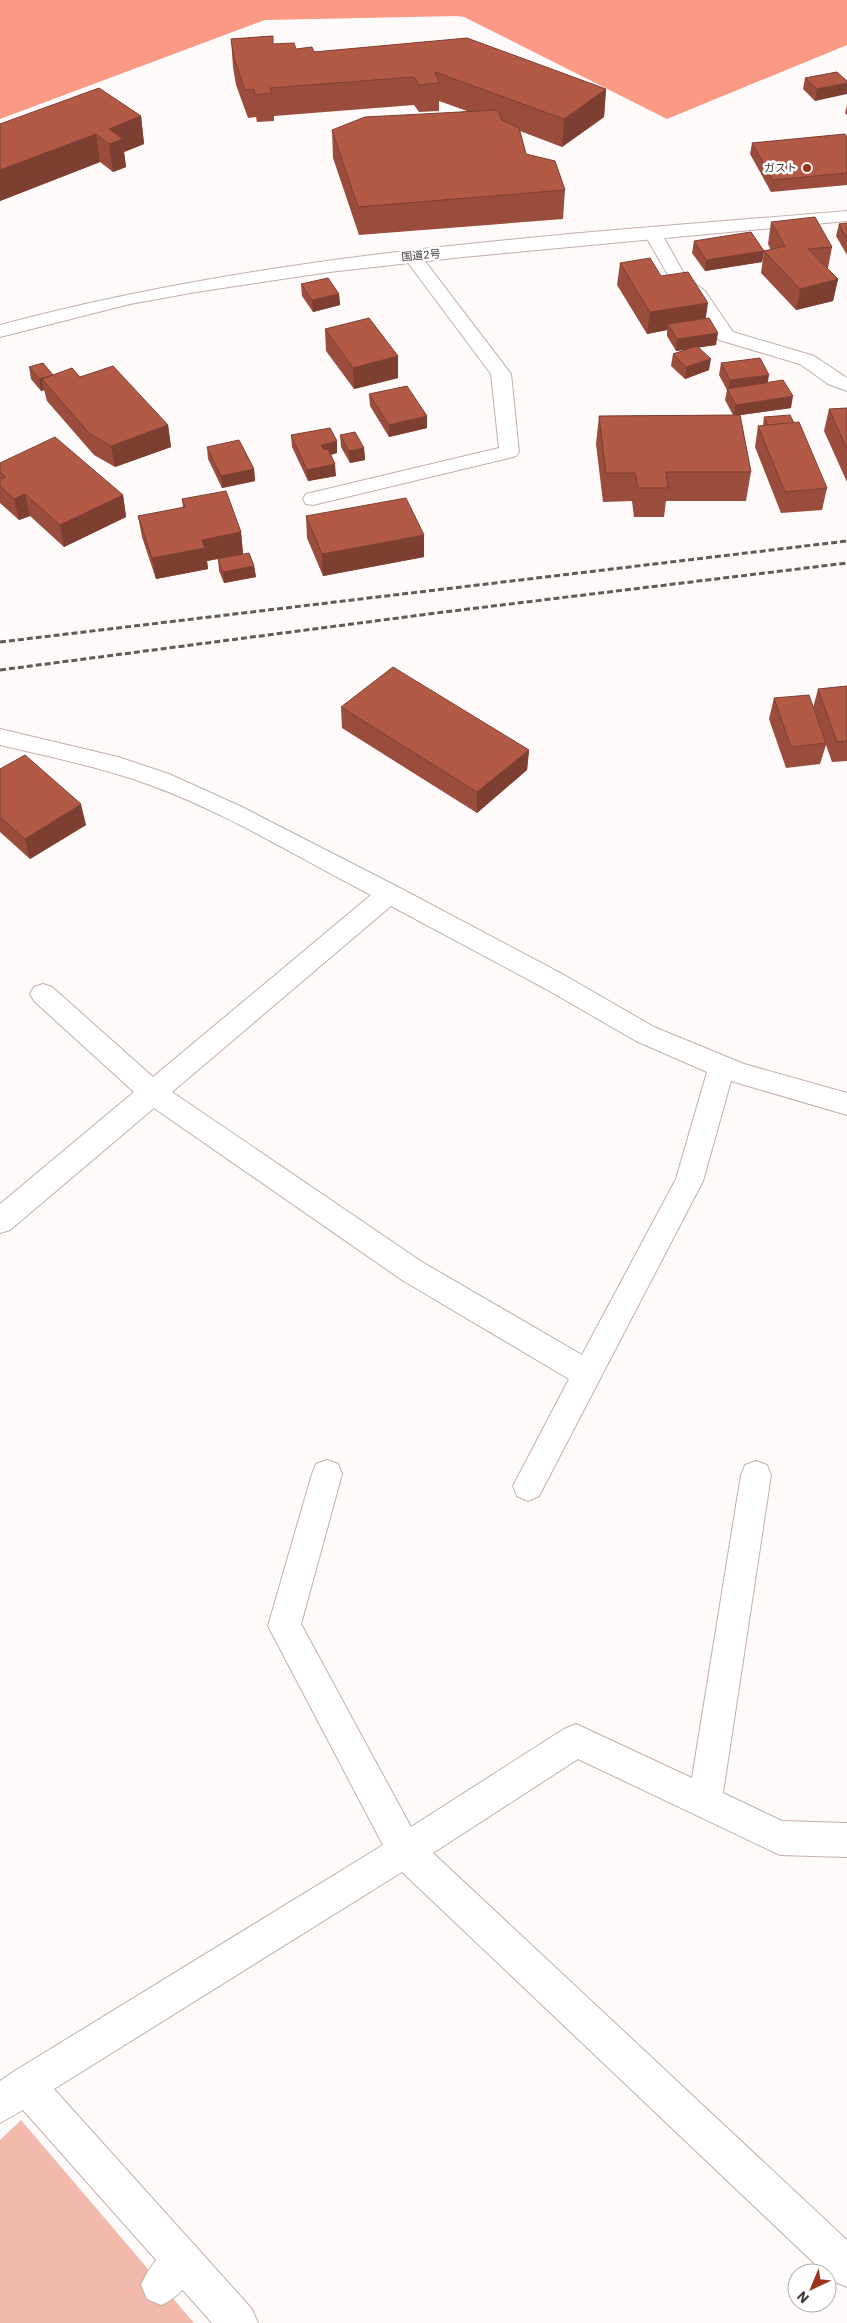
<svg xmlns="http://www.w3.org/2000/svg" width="847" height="2323" font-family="'IBM Plex Sans','Noto Sans JP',sans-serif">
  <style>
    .green { fill: #f3b9ac }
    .water { fill: #fa9a85 }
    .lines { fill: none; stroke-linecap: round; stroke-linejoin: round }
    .service-casing { stroke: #c3aeaa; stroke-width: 2 }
    .minor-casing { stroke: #c3aeaa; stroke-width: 2 }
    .trunk-casing { stroke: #c3aeaa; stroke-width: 2 }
    .service { fill: #fff; fill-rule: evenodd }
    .minor { fill: #fff; fill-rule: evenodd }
    .trunk { fill: #fff; fill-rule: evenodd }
    .rail { stroke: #625a59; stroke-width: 3; stroke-dasharray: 6 3; stroke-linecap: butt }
    .wall { fill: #9a4d3d }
    .shaded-wall { fill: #7d3f32 }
    .building { fill: #b35a47; stroke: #7d3f32 }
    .poi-dot { fill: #9b321d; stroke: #fff; stroke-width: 2 }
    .labels { text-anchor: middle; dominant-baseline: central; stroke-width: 5; stroke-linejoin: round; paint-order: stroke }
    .far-poi-label { font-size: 11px; fill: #3d3433; stroke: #fff; text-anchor: end }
    .far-street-label { font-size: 11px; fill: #3d3433; stroke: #fff }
  </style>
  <rect width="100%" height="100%" fill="#fefaf9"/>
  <path class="green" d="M21 2120 194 2323H0V2140Z"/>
  <path class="water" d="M0 0H847V45L667 119 464 17 457 16 265 20 0 119Z"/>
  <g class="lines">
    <g class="service-casing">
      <path id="service" d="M182 2241 196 2246 201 2260C193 2280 181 2296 161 2305L147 2299 141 2285C150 2265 162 2249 182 2241Z"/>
    </g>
    <g class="minor-casing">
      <g id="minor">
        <path d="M653 228 659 229 686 277 705 291 733 332 814 356 847 378V391L828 384 800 364 719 340 691 299 673 284 644 233 647 229Z"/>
        <path d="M412 251 418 252 511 374 519 452 516 456 509 458 313 505 306 504 303 499 306 494 499 448 491 374 403 256 406 252Z"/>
        <path d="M0 729 118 757 169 774 242 807 398 887 564 975 654 1027 744 1064 847 1093V1115L731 1081 703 1181 539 1496 528 1501 517 1496 513 1486 569 1379 402 1280 154 1108 10 1230 0 1233V1204L134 1092 34 1001 30 994 34 987 43 984 52 987 153 1077 371 895C299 858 227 813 150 785 101 767 50 757 0 745ZM391 906 546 989 636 1041 707 1072 676 1179 582 1355 422 1262 172 1092Z"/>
        <path d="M327 1460 338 1464 342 1474 301 1624 411 1827 564 1729 576 1724 692 1778 741 1475 745 1465 756 1461 767 1465 771 1475 723 1793 782 1821 847 1823V1857L780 1855 578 1759 433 1853 847 2240V2287L833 2281 402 1872 54 2089 252 2309 258 2323H212L23 2110 0 2123V2081L13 2072 383 1845 268 1626 312 1474 316 1464Z"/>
      </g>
    </g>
    <g class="trunk-casing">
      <path id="trunk" d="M847 211V221L463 257 329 272 196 292 130 304 0 337V325C276 251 563 235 847 211Z"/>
    </g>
    <use href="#service" class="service"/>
    <use href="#minor" class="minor"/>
    <use href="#trunk" class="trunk"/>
    <g class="rail">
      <path d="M0 642 847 541"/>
      <path d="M0 670 444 612 847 563"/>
    </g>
  </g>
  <g class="wall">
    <path d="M273 36V44L296 49 606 89 604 117 562 147 520 131 526 154 565 190 563 219 359 235 333 158 332 130 467 111 439 101V111L419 112 414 105 274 116V121L257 122 256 117 248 118 236 85 233 67 231 39Z"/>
    <path d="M837 72 815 101 803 89 805 78Z"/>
    <path d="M847 105V115L845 113Z"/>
    <path d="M141 116 144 144 124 152 126 167 113 172 100 162 0 201V124Z"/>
    <path d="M847 137V185L771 192 750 154 752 143Z"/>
    <path d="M771 222 832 247 828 268H827L838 279 833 301 796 310 761 273 764 251 771 250 768 244Z"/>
    <path d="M847 223V255L836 236 839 224Z"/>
    <path d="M694 241 764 251 762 262 705 271 692 253Z"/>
    <path d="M620 263 661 276 706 318 716 345 699 347 709 370 685 379 671 366 673 354 690 349 676 351 667 336V330L647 334 617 285Z"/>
    <path d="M301 284 339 294 340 305 313 312 302 296Z"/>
    <path d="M325 329 398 356V378L354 389 326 351Z"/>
    <path d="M721 363 767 383 791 408 740 415 751 472 746 501H666L664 517H634L632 501 603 502 596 444 599 416 733 415 725 400 727 390 719 375Z"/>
    <path d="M29 367 53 375 80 377 168 425 171 447 115 467 94 455 47 401 44 390 41 391 31 379Z"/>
    <path d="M369 394 427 428 389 437 370 406Z"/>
    <path d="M847 408V482L824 431 829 409Z"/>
    <path d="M764 417 827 488 822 510 781 513 755 447 758 426H763Z"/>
    <path d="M291 435 337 453 331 455 336 476 308 481 292 447Z"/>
    <path d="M340 435 364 448 365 460 350 463 341 447Z"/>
    <path d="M207 447 254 469 255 481 222 488 208 459Z"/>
    <path d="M0 463 123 495 126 517 64 547 30 516 19 520 0 503Z"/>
    <path d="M182 499 241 532 243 554 207 561 208 569 156 579 142 537 138 516 183 508Z"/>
    <path d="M306 516 424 557 323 576 307 538Z"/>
    <path d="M218 559 254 566 256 577 224 583 219 571Z"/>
    <path d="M847 686V761L832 762 826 745 820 764 786 768 769 719 774 698 813 708 818 689Z"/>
    <path d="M341 707 529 750 527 770 477 813 342 728Z"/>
    <path d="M0 769 86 825 30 859 0 832Z"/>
  </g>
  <g class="shaded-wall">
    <path d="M847 83V94L815 101 817 89Z"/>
    <path d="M606 89 604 117 562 147 564 119Z"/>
    <path d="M141 116 144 144 124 152 126 167 113 172 109 144V129Z"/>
    <path d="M96 134 100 162 0 201V170Z"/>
    <path d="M764 251 762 262 705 271 706 260Z"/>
    <path d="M838 279 833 301 796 310 800 289Z"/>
    <path d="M339 294 340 305 313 312 312 300Z"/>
    <path d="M708 303 705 324H668L667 330 647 334 650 312Z"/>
    <path d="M718 333 716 345 676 351 677 339Z"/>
    <path d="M398 356V378L354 389 353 368Z"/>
    <path d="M711 359 709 370 685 379 686 367Z"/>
    <path d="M53 375 42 379 44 390 41 391 39 379Z"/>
    <path d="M769 375 767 387 728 390 730 380Z"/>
    <path d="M793 396 791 408 734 416 736 405Z"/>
    <path d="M427 416V428L389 437V425Z"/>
    <path d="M168 425 171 447 115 467 111 446Z"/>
    <path d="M337 441V453L322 456 321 445Z"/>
    <path d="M364 448 365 460 350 463 349 451Z"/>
    <path d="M335 464 336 476 308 481 307 470Z"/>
    <path d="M254 469 255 481 222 488 221 476Z"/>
    <path d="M25 494 30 516 19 520 14 499Z"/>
    <path d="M123 495 126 517 64 547 60 525Z"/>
    <path d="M241 532 243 554 207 561 208 569 156 579 152 558 202 540Z"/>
    <path d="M424 535V557L323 576 322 554Z"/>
    <path d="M254 566 256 577 224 583 223 572Z"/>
    <path d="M529 750 527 770 477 813V792Z"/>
    <path d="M81 804 86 825 30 859 25 839Z"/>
  </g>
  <g class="building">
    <path d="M273 36V44L294 43 296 49 312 47 314 52 467 38 606 89 564 119 435 72 439 83 419 85 414 77 270 88 272 93 255 95 254 89 245 90 234 58 231 39Z"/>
    <path d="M837 72 847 81V83L817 89 805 78Z"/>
    <path d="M99 88 141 116 109 129 123 139 109 144 96 134 0 170V124Z"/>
    <path d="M498 110 502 120 519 128 526 154 555 161 565 190 358 207 332 130 365 117Z"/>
    <path d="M845 134 847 137V173L773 180 752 143Z"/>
    <path d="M815 217 832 247 808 249 838 279 800 289 764 251 785 246 771 222Z"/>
    <path d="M847 223V239L839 224Z"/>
    <path d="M751 232 764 251 706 260 694 241Z"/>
    <path d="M650 258 661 276 688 272 708 303 650 312 620 263Z"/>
    <path d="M328 278 339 294 312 300 301 284Z"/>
    <path d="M369 318 398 356 353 368 325 329Z"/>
    <path d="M709 318 718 333 677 339 668 324Z"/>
    <path d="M697 346 711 359 686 367 673 354Z"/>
    <path d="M760 358 769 375 730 380 721 363Z"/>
    <path d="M43 363 53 375 39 379 29 367Z"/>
    <path d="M113 366 168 425 111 446 90 434 42 379 72 368 80 377Z"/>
    <path d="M783 380 793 396 736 405 727 389Z"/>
    <path d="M407 386 427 416 389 425 369 394Z"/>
    <path d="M847 408V449L829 409Z"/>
    <path d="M740 415 751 472H666L668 488H638L635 473H606L599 416Z"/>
    <path d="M790 415 794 423 768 425 764 417Z"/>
    <path d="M799 422 827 488 785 492 758 426Z"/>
    <path d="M330 428 337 441 321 445 324 450 328 449 335 464 307 470 291 435Z"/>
    <path d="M355 432 364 448 349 451 340 435Z"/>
    <path d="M55 437 123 495 60 525 25 494 14 499 0 486V479L6 477 0 472V463Z"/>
    <path d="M239 440 254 469 221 476 207 447Z"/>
    <path d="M226 491 241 532 202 540 205 548 152 558 138 516 185 507 182 499Z"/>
    <path d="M406 498 424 535 322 554 306 516Z"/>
    <path d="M249 553 254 566 223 572 218 559Z"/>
    <path d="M393 667 529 750 477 792 341 707Z"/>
    <path d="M847 686V741L837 742 818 689Z"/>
    <path d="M809 695 826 743 791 747 774 698Z"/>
    <path d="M25 755 81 804 25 839 0 817V769Z"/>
  </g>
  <circle class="poi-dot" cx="807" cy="168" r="5"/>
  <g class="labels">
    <g class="far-poi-label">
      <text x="797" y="168">ガスト</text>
    </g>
    <g class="far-street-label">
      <text transform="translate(421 255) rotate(-5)">国道2号</text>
    </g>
  </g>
  <g transform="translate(812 2288) rotate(224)"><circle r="24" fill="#ffffff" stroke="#b1aead"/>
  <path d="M0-4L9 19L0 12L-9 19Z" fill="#9b321d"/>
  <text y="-8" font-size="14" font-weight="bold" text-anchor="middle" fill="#3d3433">N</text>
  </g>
</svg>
